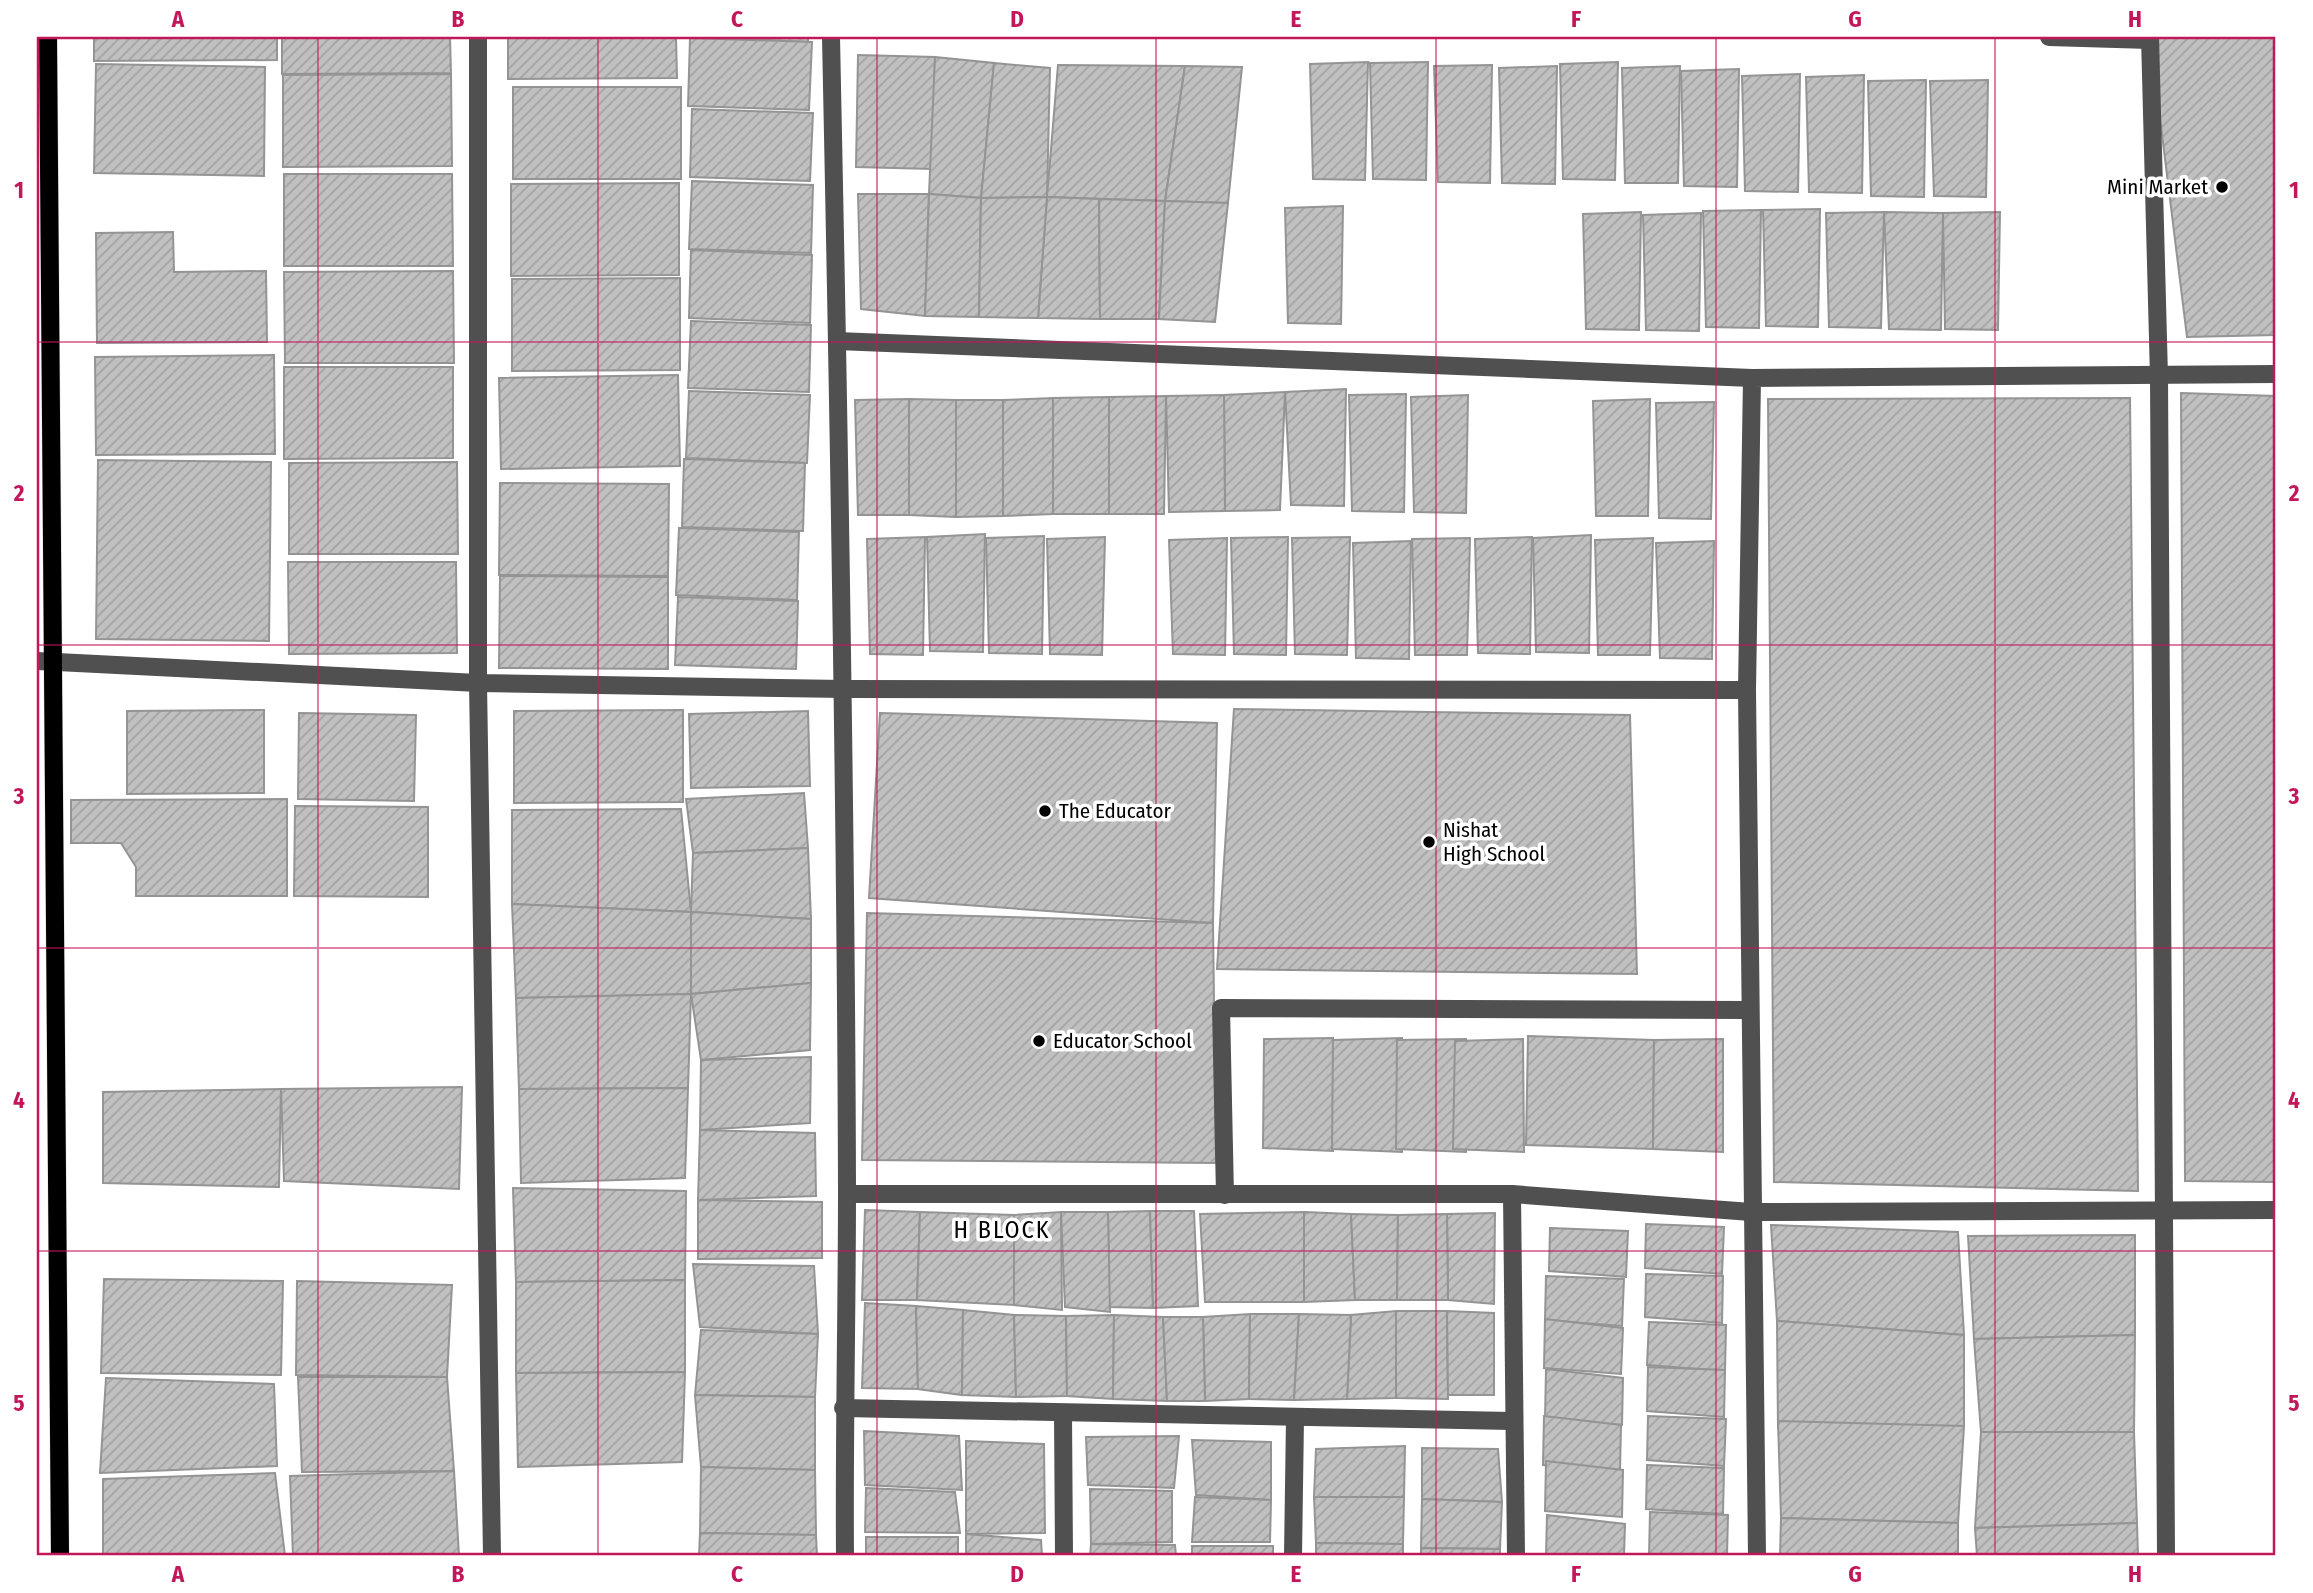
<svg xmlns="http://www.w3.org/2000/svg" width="2313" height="1593" font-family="'Fira Sans Condensed',sans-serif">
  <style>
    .building { fill: url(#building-hatch); stroke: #949494; stroke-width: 2 }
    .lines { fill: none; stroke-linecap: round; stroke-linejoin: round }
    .major-casing { stroke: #dbdbdb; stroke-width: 19 }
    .minor { stroke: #505050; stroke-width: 18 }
    .major { stroke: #000; stroke-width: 18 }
    .grid { fill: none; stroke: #c2185b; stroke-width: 2; stroke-opacity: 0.55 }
    .poi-dot { fill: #000; stroke: #fff; stroke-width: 2.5 }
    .labels { text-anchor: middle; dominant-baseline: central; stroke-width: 7; stroke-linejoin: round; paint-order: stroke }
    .poi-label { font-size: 21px; fill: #000; stroke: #fff; text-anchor: start }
    .quarter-label { font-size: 24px; letter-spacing: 2px; fill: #000; stroke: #fff }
    .neatline { fill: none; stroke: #c2185b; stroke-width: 2.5 }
    .grid-label { font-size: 23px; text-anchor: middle; font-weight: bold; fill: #c2185b }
  </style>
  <defs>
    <pattern id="building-hatch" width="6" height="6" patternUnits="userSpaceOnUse" patternTransform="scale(1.75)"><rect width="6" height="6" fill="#c0c0c0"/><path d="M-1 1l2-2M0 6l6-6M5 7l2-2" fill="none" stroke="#a3a3a3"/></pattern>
  </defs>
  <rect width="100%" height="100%" fill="#fff"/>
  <g class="building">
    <path d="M94 37H277V60L94 61Z"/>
    <path d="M282 37H450L451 73 282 74Z"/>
    <path d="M508 37H676L677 78 508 79Z"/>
    <path d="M693 37H808V42Z"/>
    <path d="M2150 37H2276V335L2187 337Z"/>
    <path d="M690 38 812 42 809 110 688 106Z"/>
    <path d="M858 55 935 57 932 169 856 167Z"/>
    <path d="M935 57 994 63 981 198 929 194Z"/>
    <path d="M1368 62 1365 180 1313 179 1310 64Z"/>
    <path d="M1428 62 1426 180 1373 179 1370 63Z"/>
    <path d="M1618 62 1615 180 1563 179 1560 64Z"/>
    <path d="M994 63 1050 68 1047 197 981 198Z"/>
    <path d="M96 64 265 67 264 176 94 173Z"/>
    <path d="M1058 65 1185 66 1165 201 1047 197Z"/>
    <path d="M1492 65 1490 183 1438 182 1434 66Z"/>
    <path d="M1185 66 1242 67 1228 203 1165 201Z"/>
    <path d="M1557 66 1555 184 1502 183 1499 68Z"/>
    <path d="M1680 66 1678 183H1625L1622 68Z"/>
    <path d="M1739 69 1737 187 1684 186 1681 71Z"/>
    <path d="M451 74 452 166 283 167V75Z"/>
    <path d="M1800 74 1798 192 1745 191 1742 76Z"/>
    <path d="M1864 75 1862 193 1809 192 1806 77Z"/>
    <path d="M1926 80 1924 197 1871 196 1868 81Z"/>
    <path d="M1988 80 1986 197 1934 196 1930 81Z"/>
    <rect x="513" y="87" width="168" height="92"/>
    <path d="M692 109 813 113 810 181 690 177Z"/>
    <path d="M284 174H452L453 266H284Z"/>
    <path d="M692 181 813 185 811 253 689 249Z"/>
    <path d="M679 183V275L511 276V184Z"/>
    <path d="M858 194H929L925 316 861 309Z"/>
    <path d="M929 194 981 198 979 317 925 316Z"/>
    <path d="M1047 197 1099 199 1100 319 1038 318Z"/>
    <path d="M1047 197 1038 318 979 317 981 198Z"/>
    <path d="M1099 199 1165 201 1159 319H1100Z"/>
    <path d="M1165 201 1228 203 1215 322 1159 319Z"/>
    <path d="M1343 206 1341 324 1288 323 1285 208Z"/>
    <path d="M1820 209 1818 327 1766 326 1763 210Z"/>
    <path d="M1761 210 1759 328 1706 327 1703 211Z"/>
    <path d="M1641 212 1639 330 1586 329 1583 214Z"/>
    <path d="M1884 212 1881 328 1829 327 1826 213Z"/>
    <path d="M1884 212 1943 213 1941 330 1889 329Z"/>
    <path d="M2000 212 1998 330 1945 329 1943 213Z"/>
    <path d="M1701 213 1699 331 1646 330 1643 215Z"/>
    <path d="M173 232 174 272 266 271 267 342 97 343 96 233Z"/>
    <path d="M691 250 812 255 810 323 689 318Z"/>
    <path d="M453 271 454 363H285L284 272Z"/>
    <path d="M680 278V370L512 371V279Z"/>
    <path d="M691 321 811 325 809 392 688 388Z"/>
    <path d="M274 355 275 454 96 455 95 357Z"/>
    <path d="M284 367H453V458L284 459Z"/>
    <path d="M678 375 680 466 501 469 499 378Z"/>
    <path d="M1346 389 1344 506 1291 505 1285 392Z"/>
    <path d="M689 391 810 395 807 463 686 458Z"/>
    <path d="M1285 392 1280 510 1225 511 1224 395Z"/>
    <path d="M2181 393 2276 396V1182L2185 1181Z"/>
    <path d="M1406 394 1404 512 1352 511 1349 395Z"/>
    <path d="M1224 395 1225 511 1169 512 1166 396Z"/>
    <path d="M1468 395 1466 513 1414 512 1411 397Z"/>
    <path d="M1166 396 1164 514H1109V397Z"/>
    <path d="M1109 397V514H1053V398Z"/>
    <path d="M1053 398V514L1003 516V400Z"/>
    <path d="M2130 398 2138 1191 1774 1182 1768 399Z"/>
    <path d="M909 399V515H858L855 400Z"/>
    <path d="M909 399 956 400V517L909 515Z"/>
    <path d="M1650 399 1648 516H1596L1593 401Z"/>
    <path d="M956 400H1003V516L956 517Z"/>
    <path d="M1714 402 1711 519 1659 518 1656 403Z"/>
    <path d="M684 459 805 463 803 531 682 527Z"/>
    <path d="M98 460 271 462 269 641 96 639Z"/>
    <path d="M457 462 458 554H289V463Z"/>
    <path d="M500 483 669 484 668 576 499 575Z"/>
    <path d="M679 528 799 532 797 600 676 595Z"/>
    <path d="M985 534 983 652 930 651 927 537Z"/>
    <path d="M1591 535 1589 653 1536 652 1533 538Z"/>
    <path d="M1044 536 1042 654 989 653 986 538Z"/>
    <path d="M925 537 923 655 870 654 867 539Z"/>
    <path d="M1105 537 1102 655 1050 654 1047 539Z"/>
    <path d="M1288 537 1286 655 1234 654 1231 538Z"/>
    <path d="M1350 537 1347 655 1295 654 1292 538Z"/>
    <path d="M1532 537 1530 654 1478 653 1475 539Z"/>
    <path d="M1227 538 1225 655 1173 654 1169 540Z"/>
    <path d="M1470 538 1467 655H1415L1412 539Z"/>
    <path d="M1653 538 1650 655H1598L1595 540Z"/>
    <path d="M1411 541 1409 659 1356 658 1353 543Z"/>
    <path d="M1714 541 1712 659 1660 658 1656 543Z"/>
    <path d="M288 562H456L457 653 289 654Z"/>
    <path d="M500 576 668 577V669L499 668Z"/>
    <path d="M678 597 798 601 796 669 675 665Z"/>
    <path d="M1234 709 1630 715 1637 974 1217 969Z"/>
    <path d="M264 710V793L127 794V711Z"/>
    <path d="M683 710V802L514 803V711Z"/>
    <path d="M808 711 810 786 691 788 689 714Z"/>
    <path d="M299 713 416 715 414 801 298 799Z"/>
    <path d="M880 713 1217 723 1213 923 869 898Z"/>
    <path d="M804 793 808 848 693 853 686 799Z"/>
    <path d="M287 799V896H136V867L121 843H71V800Z"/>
    <path d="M295 806 428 807V897L294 896Z"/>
    <path d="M681 809 691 912 512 904V810Z"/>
    <path d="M808 848 811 919 691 912 693 853Z"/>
    <path d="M512 904 691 912V994L516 998Z"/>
    <path d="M691 912 811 919V983L691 994Z"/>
    <path d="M867 913 1213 923 1216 1163 862 1160Z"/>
    <path d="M811 983 810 1050 701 1060 691 994Z"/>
    <path d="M691 994 688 1088 519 1089 516 998Z"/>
    <path d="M1528 1036 1654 1040 1653 1149 1526 1145Z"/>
    <path d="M1333 1038V1151L1263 1148 1264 1039Z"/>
    <path d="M1402 1038V1152L1332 1149 1333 1040Z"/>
    <path d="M1466 1039V1152L1396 1149 1397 1040Z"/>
    <path d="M1523 1039 1524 1152 1453 1149 1455 1041Z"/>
    <path d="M1723 1039V1152L1653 1149 1654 1040Z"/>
    <path d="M811 1057 810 1123 700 1130 701 1060Z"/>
    <path d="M462 1087 459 1189 284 1181 281 1089Z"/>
    <path d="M688 1088 685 1178 521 1183 519 1089Z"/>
    <path d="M281 1089 279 1187 103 1183V1092Z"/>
    <path d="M700 1130 815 1133 816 1196 698 1200Z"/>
    <path d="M513 1188 686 1191 685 1280 516 1282Z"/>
    <path d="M698 1200 822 1202V1258L698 1259Z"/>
    <path d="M865 1210 920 1212 917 1300H862Z"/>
    <path d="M1150 1211 1153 1308 1109 1307 1108 1212Z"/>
    <path d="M1150 1211H1194L1198 1306 1153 1308Z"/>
    <path d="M920 1212 1014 1215V1305L917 1300Z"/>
    <path d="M1061 1212 1062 1310 1014 1305V1215Z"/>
    <path d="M1061 1212H1108L1110 1312 1065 1307Z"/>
    <path d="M1304 1212V1302H1205L1200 1214Z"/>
    <path d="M1304 1212 1351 1214 1355 1300 1304 1302Z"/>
    <path d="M1495 1213 1494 1304 1448 1300 1447 1214Z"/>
    <path d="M1351 1214 1398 1215 1397 1300H1355Z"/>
    <path d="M1447 1214 1448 1300H1397L1398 1215Z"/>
    <path d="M1646 1224 1724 1227 1722 1274 1645 1268Z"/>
    <path d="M1771 1225 1958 1232 1964 1335 1777 1321Z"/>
    <path d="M1550 1228 1628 1231 1626 1277 1549 1271Z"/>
    <path d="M2135 1235V1335L1974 1339 1968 1236Z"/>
    <path d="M693 1264 814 1266 818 1334 700 1327Z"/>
    <path d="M1646 1274 1723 1276 1722 1323 1645 1317Z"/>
    <path d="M1546 1276 1624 1279 1622 1326 1545 1320Z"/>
    <path d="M104 1279 283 1281 281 1375 101 1373Z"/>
    <path d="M685 1280V1372L516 1373V1282Z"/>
    <path d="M297 1281 452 1285 447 1377 296 1375Z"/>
    <path d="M865 1303 916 1306 918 1389 862 1388Z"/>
    <path d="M916 1306 963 1310 962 1395 918 1389Z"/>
    <path d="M963 1310 1014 1315 1016 1397 962 1395Z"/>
    <path d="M1396 1311V1398L1347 1399 1351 1315Z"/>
    <path d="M1396 1311H1447L1448 1399 1396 1398Z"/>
    <path d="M1447 1311 1494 1313V1395H1448Z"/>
    <path d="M1250 1314 1249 1399 1205 1401 1203 1317Z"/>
    <path d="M1250 1314H1299L1294 1400 1249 1399Z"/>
    <path d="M1299 1314 1351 1315 1347 1399 1294 1400Z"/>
    <path d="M1014 1315 1066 1316 1067 1396 1016 1397Z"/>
    <path d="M1114 1315 1113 1399 1067 1396 1066 1316Z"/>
    <path d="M1114 1315 1163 1317 1167 1401 1113 1399Z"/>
    <path d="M1163 1317H1203L1205 1401H1167Z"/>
    <path d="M1545 1319 1623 1328 1621 1374 1544 1368Z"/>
    <path d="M1777 1321 1964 1335V1426L1778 1428Z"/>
    <path d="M1649 1322 1726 1325 1725 1371 1647 1365Z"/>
    <path d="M701 1330 818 1334 815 1397 695 1395Z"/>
    <path d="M2135 1335 2134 1432H1981L1974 1339Z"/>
    <path d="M1648 1367 1725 1370 1724 1417 1647 1411Z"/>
    <path d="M1546 1369 1623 1378 1622 1425 1545 1419Z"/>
    <path d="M685 1372 682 1462 518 1467 516 1373Z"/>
    <path d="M298 1377H447L454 1471 302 1472Z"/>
    <path d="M106 1378 274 1384 277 1466 100 1473Z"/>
    <path d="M695 1395 815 1397V1470L701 1467Z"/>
    <path d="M1544 1416 1621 1425 1620 1471 1543 1465Z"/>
    <path d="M1648 1416 1726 1419 1724 1466 1647 1460Z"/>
    <path d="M1778 1421 1964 1426 1958 1523 1781 1518Z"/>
    <path d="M864 1431 959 1436 962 1490 865 1485Z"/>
    <path d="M1981 1432H2134L2137 1523 1975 1528Z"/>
    <path d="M1179 1436 1174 1488 1088 1485 1086 1437Z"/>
    <path d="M1192 1440 1271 1442V1500L1196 1495Z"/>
    <path d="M966 1441 1044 1444 1045 1533 966 1534Z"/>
    <path d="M1405 1446 1404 1497H1314L1316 1449Z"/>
    <path d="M1422 1448 1498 1449 1502 1502 1422 1499Z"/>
    <path d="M1546 1461 1623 1470 1622 1517 1545 1511Z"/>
    <path d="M1647 1465 1724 1468 1723 1514 1646 1509Z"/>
    <path d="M701 1467 815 1470 816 1535 700 1533Z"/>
    <path d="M454 1471 459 1556H293L290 1476Z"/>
    <path d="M275 1473 285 1556H103V1479Z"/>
    <path d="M866 1488 955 1492 960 1533 865 1532Z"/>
    <path d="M1090 1489 1172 1491V1542L1091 1544Z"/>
    <path d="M1195 1497 1271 1500 1270 1542H1192Z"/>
    <path d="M1314 1497H1404L1403 1544 1316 1543Z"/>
    <path d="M1422 1499 1502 1502 1500 1549 1421 1548Z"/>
    <path d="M1650 1512 1728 1515 1727 1556H1649Z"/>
    <path d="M1547 1515 1625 1524 1624 1556H1546Z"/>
    <path d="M1781 1518 1958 1523V1556H1780Z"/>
    <path d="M2137 1523 2138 1556H1977L1975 1528Z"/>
    <path d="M700 1533 816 1535 817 1556H699Z"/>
    <path d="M966 1534 1041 1540 1042 1556H966Z"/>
    <rect x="866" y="1537" width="92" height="19"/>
    <path d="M1316 1543 1403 1544V1556H1316Z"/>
    <path d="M1091 1544 1175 1545 1176 1556H1090Z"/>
    <rect x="1192" y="1546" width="81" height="10"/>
    <path d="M1421 1548 1500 1549V1556H1421Z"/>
  </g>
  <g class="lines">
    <g class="major-casing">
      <path id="major" d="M48 37 60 1556"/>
    </g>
    <g class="minor">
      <path d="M478 37V683L492 1556"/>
      <path d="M831 37C839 421 846 805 847 1190 847 1312 844 1434 845 1556"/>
      <path d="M2049 37 2150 40"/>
      <path d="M2150 37 2159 377 2166 1556"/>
      <path d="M837 341 1752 378"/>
      <path d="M37 661 478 683 844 689 1747 690 1752 378 2276 374"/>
      <path d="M1747 690 1757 1556"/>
      <path d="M847 1194H1512L1751 1212 2276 1210"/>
      <path d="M1512 1194 1516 1556"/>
      <path d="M1225 1195 1221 1008 1749 1010"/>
      <path d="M843 1408 1512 1421"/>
      <path d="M1063 1413 1064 1556"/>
      <path d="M1293 1556 1295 1418"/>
    </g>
    <use href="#major" class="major"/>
  </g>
  <path class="grid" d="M318 37V1556M598 37V1556M877 37V1556M1156 37V1556M1436 37V1556M1716 37V1556M1995 37V1556M37 342H2276M37 645H2276M37 948H2276M37 1251H2276"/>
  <g class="poi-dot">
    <circle cx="2222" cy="187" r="7"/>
    <circle cx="1045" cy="811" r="7"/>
    <circle cx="1429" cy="842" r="7"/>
    <circle cx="1039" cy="1041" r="7"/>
  </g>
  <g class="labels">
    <g class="poi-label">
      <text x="2208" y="187" text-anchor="end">Mini Market</text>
      <text x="1059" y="811">The Educator</text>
      <text x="1443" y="830">Nishat<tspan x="1443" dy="24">High School</tspan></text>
      <text x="1053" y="1041">Educator School</text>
    </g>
    <g class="quarter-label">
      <text x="1002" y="1230">H BLOCK</text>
    </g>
  </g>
  <rect width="2313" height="1593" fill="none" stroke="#ffffff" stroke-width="77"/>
  <rect x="38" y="38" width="2236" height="1516" class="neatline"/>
  <g class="grid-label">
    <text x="178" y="27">A</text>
    <text x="458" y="27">B</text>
    <text x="737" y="27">C</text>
    <text x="1017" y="27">D</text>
    <text x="1296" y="27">E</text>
    <text x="1576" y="27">F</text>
    <text x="1855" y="27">G</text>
    <text x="2135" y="27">H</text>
    <text x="19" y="198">1</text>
    <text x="2294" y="198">1</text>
    <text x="19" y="501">2</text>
    <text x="2294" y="501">2</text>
    <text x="19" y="804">3</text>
    <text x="2294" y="804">3</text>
    <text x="19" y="1108">4</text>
    <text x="2294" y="1108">4</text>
    <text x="19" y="1411">5</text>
    <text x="2294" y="1411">5</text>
    <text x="178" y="1582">A</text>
    <text x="458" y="1582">B</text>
    <text x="737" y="1582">C</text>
    <text x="1017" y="1582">D</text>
    <text x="1296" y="1582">E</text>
    <text x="1576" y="1582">F</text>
    <text x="1855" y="1582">G</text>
    <text x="2135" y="1582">H</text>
  </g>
</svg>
